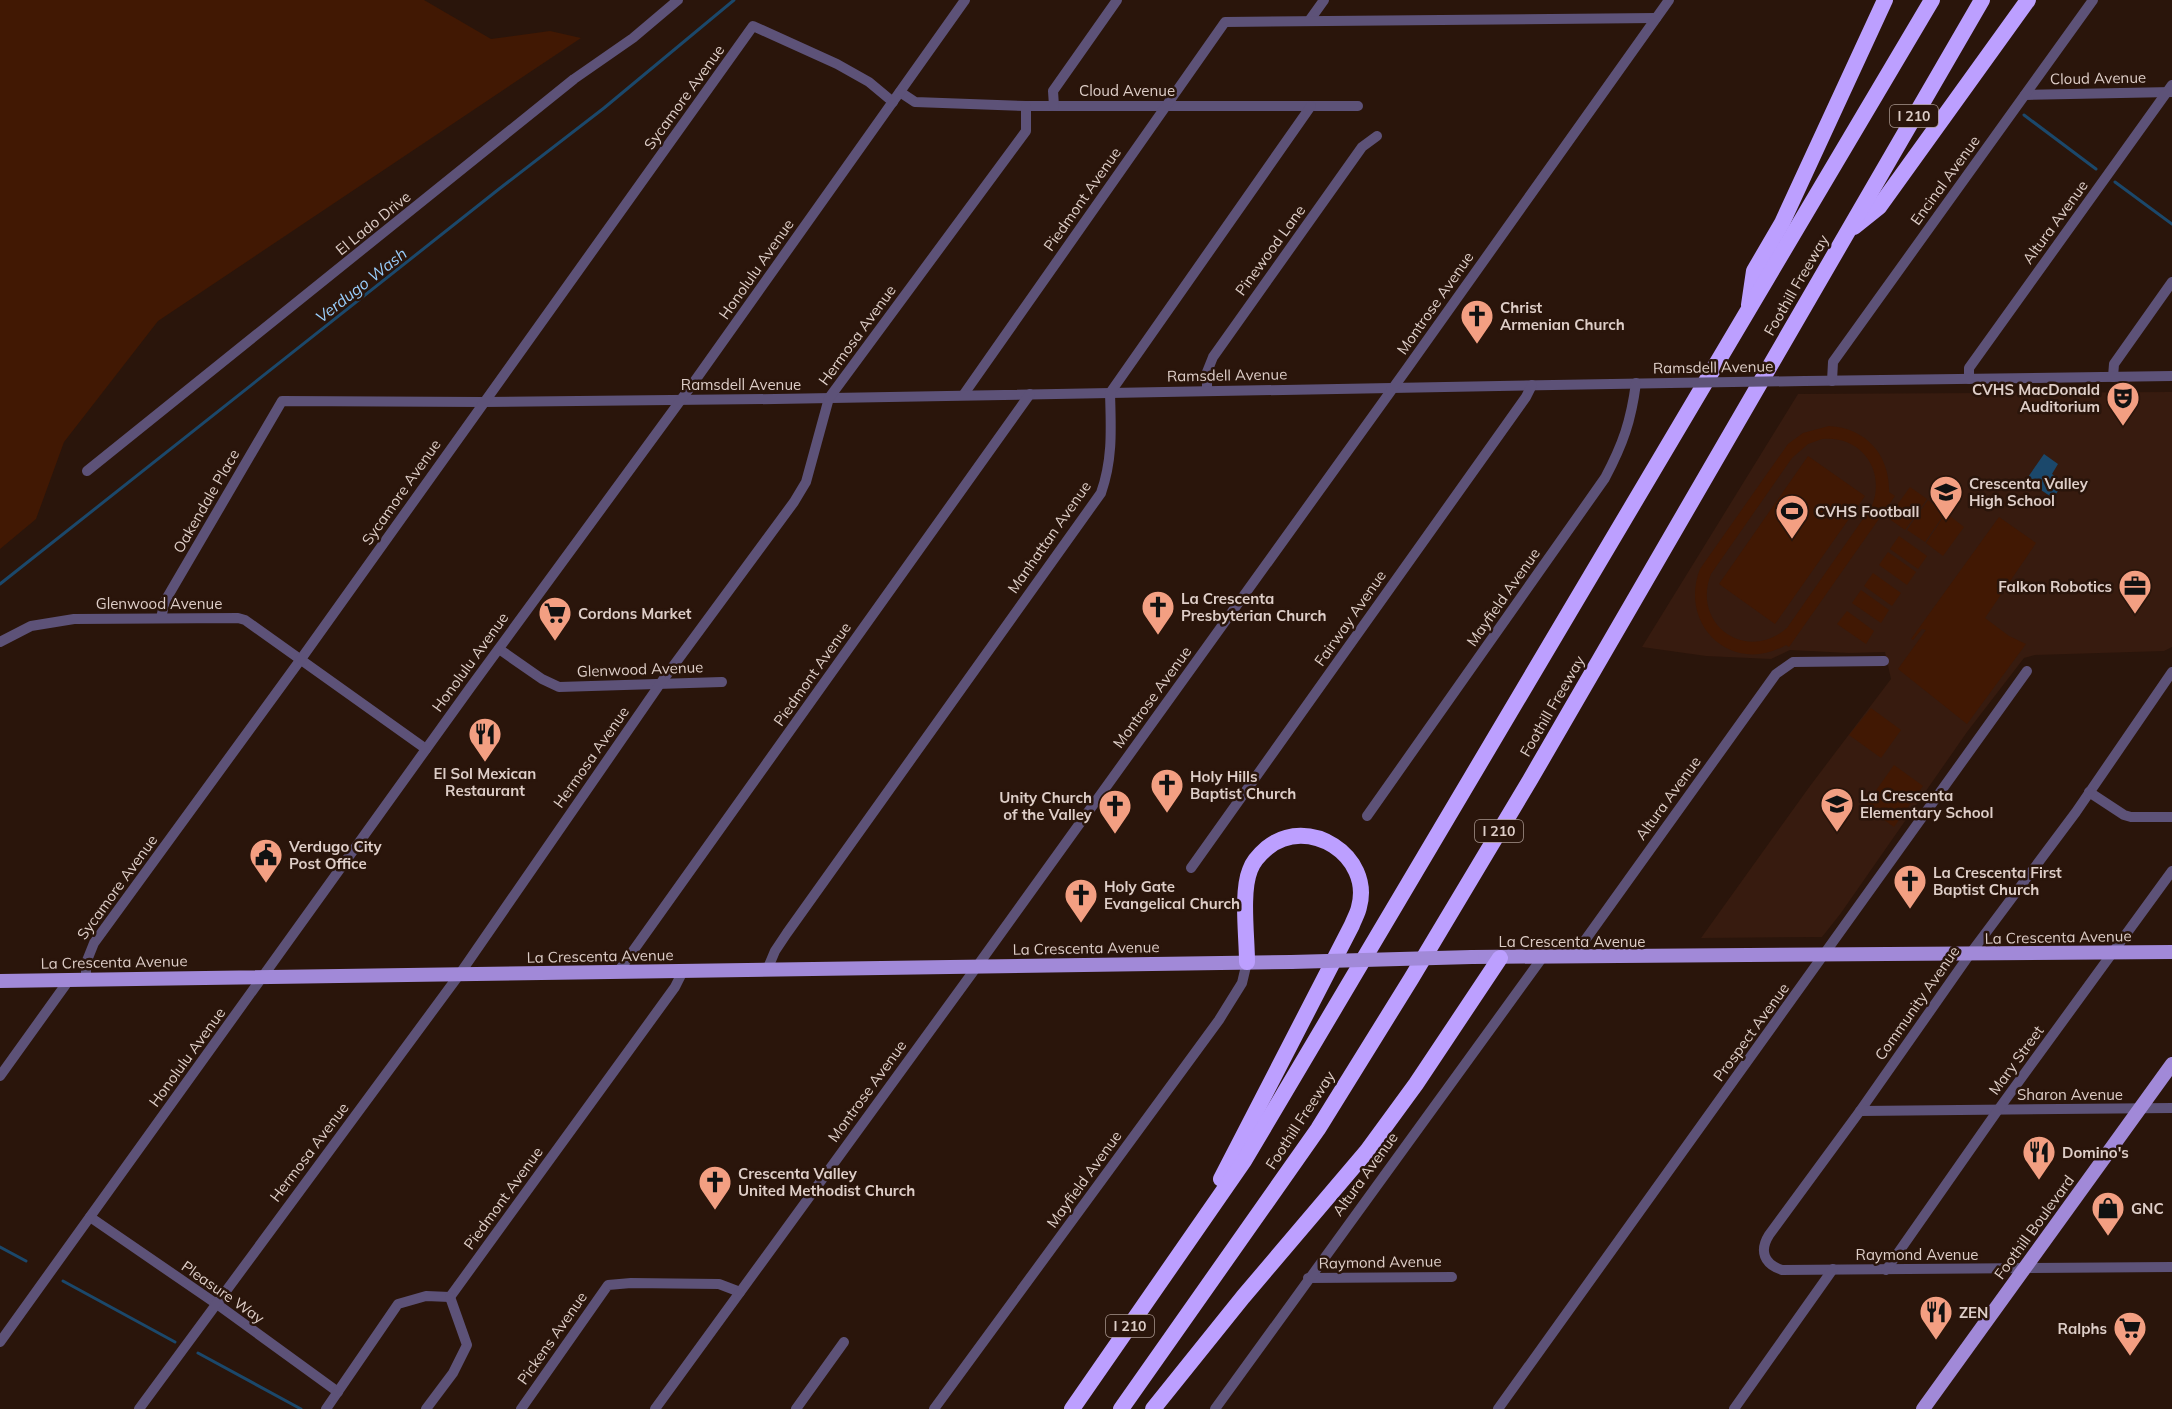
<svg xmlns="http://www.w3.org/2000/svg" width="2172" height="1409" font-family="Mulish,sans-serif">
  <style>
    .built { fill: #371b0f }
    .green { fill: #411803; fill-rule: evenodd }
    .water { fill: #1b486b }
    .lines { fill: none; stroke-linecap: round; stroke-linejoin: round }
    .stream { stroke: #1b486b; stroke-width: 3 }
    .minor { stroke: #5d5278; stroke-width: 10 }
    .major { stroke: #a189d8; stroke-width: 14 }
    .highway { stroke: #bc9fff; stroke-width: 16 }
    .minor-bridge { stroke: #5d5278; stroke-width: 10 }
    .major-bridge { stroke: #a189d8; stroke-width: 14 }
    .labels { text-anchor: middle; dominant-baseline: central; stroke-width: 5; stroke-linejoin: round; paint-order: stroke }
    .shield { fill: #2a150b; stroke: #a8968f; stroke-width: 1.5 }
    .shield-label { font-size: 14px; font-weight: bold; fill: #decec8 }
    .street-label { font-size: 15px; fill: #decec8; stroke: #2a150b }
    .poi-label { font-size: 15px; font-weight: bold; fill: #decec8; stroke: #2a150b; text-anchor: start }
    .water-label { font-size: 16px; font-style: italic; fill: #99cefc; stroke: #2a150b }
  </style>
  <rect width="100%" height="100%" fill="#2a150b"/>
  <path class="built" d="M2172 392V647L2164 651 2035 655 2024 658 1967 732 1841 913 1822 937 1701 938 1810 786 1891 679 1885 652 1849 653 1790 650 1771 659 1706 656 1642 647 1798 394Z"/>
  <g class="green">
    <path d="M0 0H424L491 39 550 31 581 38 158 321 64 442 36 519 0 549Z"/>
    <path d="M1829 426C1866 428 1890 455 1889 492L1895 496 1789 647 1786 645C1732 676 1678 625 1700 569L1788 444 1803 433ZM1822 439C1861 435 1886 470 1872 506L1787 628C1746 664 1691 624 1711 574L1792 458 1808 444Z"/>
    <path d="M1808 456 1865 496 1775 624 1719 584Z"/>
    <path d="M1910 487 1927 499 1905 530 1888 518Z"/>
    <path d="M1928 500 1945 513 1925 542 1907 530Z"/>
    <path d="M1946 513 1964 527 1943 556 1926 543Z"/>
    <path d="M1999 517 2036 543 1985 618 2009 636 2026 644 1967 724 1898 669 1926 630 1922 629 1913 640 1911 639Z"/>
    <path d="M1899 536 1927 556 1918 569 1890 549Z"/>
    <path d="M1888 552 1916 572 1907 585 1879 565Z"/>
    <path d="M1873 573 1901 593 1892 606 1864 586Z"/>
    <path d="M1861 590 1889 610 1881 623 1852 603Z"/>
    <path d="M1847 611 1874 631 1866 644 1837 624Z"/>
    <path d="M1871 708 1901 730 1881 758 1849 735Z"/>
    <path d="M1894 765 1923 786 1894 827 1865 806Z"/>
  </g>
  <path class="water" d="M2044 454 2058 464 2052 474 2064 483 2053 498 2026 480Z"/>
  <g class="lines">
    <g class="stream">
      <path d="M2024 115 2096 169"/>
      <path d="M2115 182 2172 224"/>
      <path d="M0 584 499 189 604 108 734 0"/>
      <path d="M0 1247 26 1261"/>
      <path d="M63 1281 175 1342"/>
      <path d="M198 1353 301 1409"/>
    </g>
    <g class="minor">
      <path d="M1309 21 1324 0"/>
      <path d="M900 92 915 102 1026 106H1358"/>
      <path d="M2025 95 2172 92"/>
      <path d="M1054 106 1053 91 1117 0"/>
      <path d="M2113 377 2114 364 2172 282"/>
      <path d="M1969 379V368L2172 85"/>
      <path d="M1805 381 2172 376"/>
      <path d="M1832 381 1833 362 2093 0"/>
      <path d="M1207 391V372L1213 357 1362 147 1377 136"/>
      <path d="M964 394 1225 22 1656 18"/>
      <path d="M87 471 574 79 633 38 678 0"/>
      <path d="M161 618 165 601 282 401 483 402 775 399 1670 383"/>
      <path d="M0 642 31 626 74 619 238 618 245 620 426 749"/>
      <path d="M499 649 542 679 559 687 722 682"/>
      <path d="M2172 672 2076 812 1970 954 1860 1111 1769 1235C1759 1251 1764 1264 1782 1270L2172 1267"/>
      <path d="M2089 792 2124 815 2131 817H2172"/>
      <path d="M1367 816 1605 478C1623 444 1631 421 1636 383"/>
      <path d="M1191 868 1526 397 1532 385"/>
      <path d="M1573 957 1776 674 1793 662 1884 661"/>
      <path d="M767 970 775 951 787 933 1101 493C1113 459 1111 428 1110 393L1311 106"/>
      <path d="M618 972 1030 394"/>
      <path d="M86 979V963L94 943 301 659 753 26 837 64 869 82 893 102"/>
      <path d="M0 1076 69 980"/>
      <path d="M1860 1111 2172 1108"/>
      <path d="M90 1217 221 1307 338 1392"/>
      <path d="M1886 1270 1998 1110 2172 871"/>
      <path d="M1308 1278 1452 1277"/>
      <path d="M0 1342 470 688 694 382 965 0"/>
      <path d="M139 1409 459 975 660 684 794 502 806 482 829 398 1026 131V106"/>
      <path d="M326 1409 398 1304 426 1296 450 1297 675 987 683 971"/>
      <path d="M426 1409 453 1373 467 1345 450 1297"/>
      <path d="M521 1409 608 1285 631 1283 719 1284 740 1292"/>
      <path d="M655 1409 978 965 1406 370 1669 0"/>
      <path d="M796 1409 844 1342"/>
      <path d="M934 1409 1219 1020 1242 983 1247 962"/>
      <path d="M1215 1409 1542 958"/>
      <path d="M1498 1409 2027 671"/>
      <path d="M1734 1409 1833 1269"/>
    </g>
    <g class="major">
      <path d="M1472 957 2172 952"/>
      <path d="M0 981 1291 962"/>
      <path d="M1923 1409 2172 1064"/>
    </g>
    <g class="highway">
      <path d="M1854 227 1879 207 2028 0"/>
      <path d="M1749 305 1754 271 1782 223 1885 0"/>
      <path d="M1221 1179 1352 925C1354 919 1358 913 1359 907 1373 856 1308 814 1267 848 1260 854 1253 861 1250 870 1241 892 1247 937 1247 962"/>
      <path d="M1072 1409 1244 1161 1932 0"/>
      <path d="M1121 1409 1318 1129 1411 979 1530 780 1982 0"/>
      <path d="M1153 1409 1243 1297 1367 1151 1416 1084 1500 958"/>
    </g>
    <path class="minor-bridge" d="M1670 383 1805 381"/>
    <path class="major-bridge" d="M1291 962 1472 957"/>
  </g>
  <defs>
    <g id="church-pin" transform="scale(1.725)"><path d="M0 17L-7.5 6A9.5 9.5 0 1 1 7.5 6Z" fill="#f39f82" stroke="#2a150b"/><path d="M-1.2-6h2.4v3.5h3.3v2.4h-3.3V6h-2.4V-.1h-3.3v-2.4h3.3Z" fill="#111"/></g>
    <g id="theatre-pin" transform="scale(1.725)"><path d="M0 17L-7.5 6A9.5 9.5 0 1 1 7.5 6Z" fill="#f39f82" stroke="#2a150b"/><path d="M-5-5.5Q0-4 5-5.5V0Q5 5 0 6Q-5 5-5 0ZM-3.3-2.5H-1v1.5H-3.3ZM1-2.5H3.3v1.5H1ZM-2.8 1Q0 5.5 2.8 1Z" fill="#111"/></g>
    <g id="school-pin" transform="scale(1.725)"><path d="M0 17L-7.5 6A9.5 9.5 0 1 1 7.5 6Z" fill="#f39f82" stroke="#2a150b"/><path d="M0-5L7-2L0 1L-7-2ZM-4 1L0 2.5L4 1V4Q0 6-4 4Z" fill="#111"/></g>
    <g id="stadium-pin" transform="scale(1.725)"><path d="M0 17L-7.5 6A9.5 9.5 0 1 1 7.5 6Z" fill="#f39f82" stroke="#2a150b"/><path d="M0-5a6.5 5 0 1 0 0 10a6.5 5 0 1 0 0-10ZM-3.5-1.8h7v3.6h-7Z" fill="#111"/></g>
    <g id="office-pin" transform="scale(1.725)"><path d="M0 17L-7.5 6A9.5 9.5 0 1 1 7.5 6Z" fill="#f39f82" stroke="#2a150b"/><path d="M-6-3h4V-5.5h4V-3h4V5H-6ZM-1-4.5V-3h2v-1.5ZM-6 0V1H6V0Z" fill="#111"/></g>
    <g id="supermarket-pin" transform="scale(1.725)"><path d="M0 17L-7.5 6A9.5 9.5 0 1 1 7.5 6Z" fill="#f39f82" stroke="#2a150b"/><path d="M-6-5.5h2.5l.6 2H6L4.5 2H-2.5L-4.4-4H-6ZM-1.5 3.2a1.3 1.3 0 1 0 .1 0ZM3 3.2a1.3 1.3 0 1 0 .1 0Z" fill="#111"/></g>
    <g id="restaurant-pin" transform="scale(1.725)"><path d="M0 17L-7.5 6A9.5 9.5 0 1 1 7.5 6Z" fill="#f39f82" stroke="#2a150b"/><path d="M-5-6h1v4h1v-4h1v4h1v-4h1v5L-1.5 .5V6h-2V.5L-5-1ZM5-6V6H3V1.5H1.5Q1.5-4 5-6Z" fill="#111"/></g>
    <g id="civic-pin" transform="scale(1.725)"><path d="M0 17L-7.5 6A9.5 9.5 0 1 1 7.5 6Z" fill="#f39f82" stroke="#2a150b"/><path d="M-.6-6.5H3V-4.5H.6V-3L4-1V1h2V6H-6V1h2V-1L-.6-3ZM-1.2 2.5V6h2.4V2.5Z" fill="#111"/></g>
    <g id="shop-pin" transform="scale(1.725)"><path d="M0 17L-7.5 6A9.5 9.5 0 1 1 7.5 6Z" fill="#f39f82" stroke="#2a150b"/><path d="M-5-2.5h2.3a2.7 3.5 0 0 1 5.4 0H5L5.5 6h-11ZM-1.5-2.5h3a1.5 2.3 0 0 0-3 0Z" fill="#111"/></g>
  </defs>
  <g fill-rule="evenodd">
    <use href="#church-pin" x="1477" y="316"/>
    <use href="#theatre-pin" x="2123" y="398"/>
    <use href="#school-pin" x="1946" y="492"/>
    <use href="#stadium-pin" x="1792" y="511"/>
    <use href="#office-pin" x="2135" y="586"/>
    <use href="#church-pin" x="1158" y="607"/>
    <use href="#supermarket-pin" x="555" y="613"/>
    <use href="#restaurant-pin" x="485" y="734"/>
    <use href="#church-pin" x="1167" y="785"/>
    <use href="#school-pin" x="1837" y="804"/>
    <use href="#church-pin" x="1115" y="806"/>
    <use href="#civic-pin" x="266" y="855"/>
    <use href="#church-pin" x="1910" y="881"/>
    <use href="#church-pin" x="1081" y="895"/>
    <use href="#restaurant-pin" x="2039" y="1152"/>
    <use href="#church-pin" x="715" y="1182"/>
    <use href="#shop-pin" x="2108" y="1208"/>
    <use href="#restaurant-pin" x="1936" y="1312"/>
    <use href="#supermarket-pin" x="2130" y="1328"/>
  </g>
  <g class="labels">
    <g class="shield">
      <rect x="1890" y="105" width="48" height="22" rx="4.5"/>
      <rect x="1475" y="820" width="48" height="22" rx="4.5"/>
      <rect x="1106" y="1315" width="48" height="22" rx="4.5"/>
    </g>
    <g class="shield-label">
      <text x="1914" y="116">I 210</text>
      <text x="1499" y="831">I 210</text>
      <text x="1130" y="1326">I 210</text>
    </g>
    <g class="street-label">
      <text transform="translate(2098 78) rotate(-1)">Cloud Avenue</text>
      <text x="1127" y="90">Cloud Avenue</text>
      <text transform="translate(684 97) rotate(-54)">Sycamore Avenue</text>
      <text transform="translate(1945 180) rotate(-54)">Encinal Avenue</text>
      <text transform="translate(1082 199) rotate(-55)">Piedmont Avenue</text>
      <text transform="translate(2055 222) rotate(-54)">Altura Avenue</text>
      <text transform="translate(373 223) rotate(-39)">El Lado Drive</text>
      <text transform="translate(1270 250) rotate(-54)">Pinewood Lane</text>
      <text transform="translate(756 269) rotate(-55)">Honolulu Avenue</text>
      <text transform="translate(1796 285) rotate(-60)">Foothill Freeway</text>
      <text transform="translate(1435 303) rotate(-55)">Montrose Avenue</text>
      <text transform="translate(857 335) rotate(-54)">Hermosa Avenue</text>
      <text transform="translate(1713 367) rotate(-1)">Ramsdell Avenue</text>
      <text transform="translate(1227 375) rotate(-1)">Ramsdell Avenue</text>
      <text x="741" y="384">Ramsdell Avenue</text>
      <text transform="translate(401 492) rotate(-55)">Sycamore Avenue</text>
      <text transform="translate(206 501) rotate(-60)">Oakendale Place</text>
      <text transform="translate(1049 537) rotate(-55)">Manhattan Avenue</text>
      <text transform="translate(1503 597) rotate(-55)">Mayfield Avenue</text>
      <text x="159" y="603">Glenwood Avenue</text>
      <text transform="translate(1350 618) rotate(-55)">Fairway Avenue</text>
      <text transform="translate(470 662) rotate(-54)">Honolulu Avenue</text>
      <text transform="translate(640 669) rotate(-2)">Glenwood Avenue</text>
      <text transform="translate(812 674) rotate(-55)">Piedmont Avenue</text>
      <text transform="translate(1152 697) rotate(-54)">Montrose Avenue</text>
      <text transform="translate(1552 706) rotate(-60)">Foothill Freeway</text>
      <text transform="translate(591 757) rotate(-55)">Hermosa Avenue</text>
      <text transform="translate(1668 798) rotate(-54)">Altura Avenue</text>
      <text transform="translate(117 887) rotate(-54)">Sycamore Avenue</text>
      <text transform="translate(2058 937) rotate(-1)">La Crescenta Avenue</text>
      <text x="1572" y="941">La Crescenta Avenue</text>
      <text transform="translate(1086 948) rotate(-1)">La Crescenta Avenue</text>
      <text transform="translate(600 956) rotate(-1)">La Crescenta Avenue</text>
      <text transform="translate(114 962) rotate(-1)">La Crescenta Avenue</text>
      <text transform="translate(1917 1003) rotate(-55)">Community Avenue</text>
      <text transform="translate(1751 1032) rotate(-54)">Prospect Avenue</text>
      <text transform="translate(187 1057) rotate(-54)">Honolulu Avenue</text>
      <text transform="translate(2016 1060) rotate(-54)">Mary Street</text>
      <text transform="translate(867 1091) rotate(-54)">Montrose Avenue</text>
      <text x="2070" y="1094">Sharon Avenue</text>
      <text transform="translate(1300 1120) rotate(-57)">Foothill Freeway</text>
      <text transform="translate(309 1152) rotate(-53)">Hermosa Avenue</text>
      <text transform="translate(1365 1174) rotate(-54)">Altura Avenue</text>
      <text transform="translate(1084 1179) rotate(-54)">Mayfield Avenue</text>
      <text transform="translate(503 1198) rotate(-54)">Piedmont Avenue</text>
      <text transform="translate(2034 1227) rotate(-54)">Foothill Boulevard</text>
      <text x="1917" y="1254">Raymond Avenue</text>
      <text transform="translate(1380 1262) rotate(-1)">Raymond Avenue</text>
      <text transform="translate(223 1292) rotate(35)">Pleasure Way</text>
      <text transform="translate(552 1338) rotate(-55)">Pickens Avenue</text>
    </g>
    <g class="poi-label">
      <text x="1500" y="307">Christ<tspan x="1500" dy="17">Armenian Church</tspan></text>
      <text x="2100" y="389" text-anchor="end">CVHS MacDonald<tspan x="2100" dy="17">Auditorium</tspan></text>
      <text x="1969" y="483">Crescenta Valley<tspan x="1969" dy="17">High School</tspan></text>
      <text x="1815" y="511">CVHS Football</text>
      <text x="2112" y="586" text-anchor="end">Falkon Robotics</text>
      <text x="1181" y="598">La Crescenta<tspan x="1181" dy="17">Presbyterian Church</tspan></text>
      <text x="578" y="613">Cordons Market</text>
      <text x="485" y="773" text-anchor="middle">El Sol Mexican<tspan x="485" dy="17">Restaurant</tspan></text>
      <text x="1190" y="776">Holy Hills<tspan x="1190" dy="17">Baptist Church</tspan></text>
      <text x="1860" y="795">La Crescenta<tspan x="1860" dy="17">Elementary School</tspan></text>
      <text x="1092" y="797" text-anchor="end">Unity Church<tspan x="1092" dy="17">of the Valley</tspan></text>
      <text x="289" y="846">Verdugo City<tspan x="289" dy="17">Post Office</tspan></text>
      <text x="1933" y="872">La Crescenta First<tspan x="1933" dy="17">Baptist Church</tspan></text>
      <text x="1104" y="886">Holy Gate<tspan x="1104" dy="17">Evangelical Church</tspan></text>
      <text x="2062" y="1152">Domino's</text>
      <text x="738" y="1173">Crescenta Valley<tspan x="738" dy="17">United Methodist Church</tspan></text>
      <text x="2131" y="1208">GNC</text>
      <text x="1959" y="1312">ZEN</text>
      <text x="2107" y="1328" text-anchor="end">Ralphs</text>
    </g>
    <g class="water-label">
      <text transform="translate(361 285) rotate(-38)">Verdugo Wash</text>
    </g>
  </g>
</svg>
